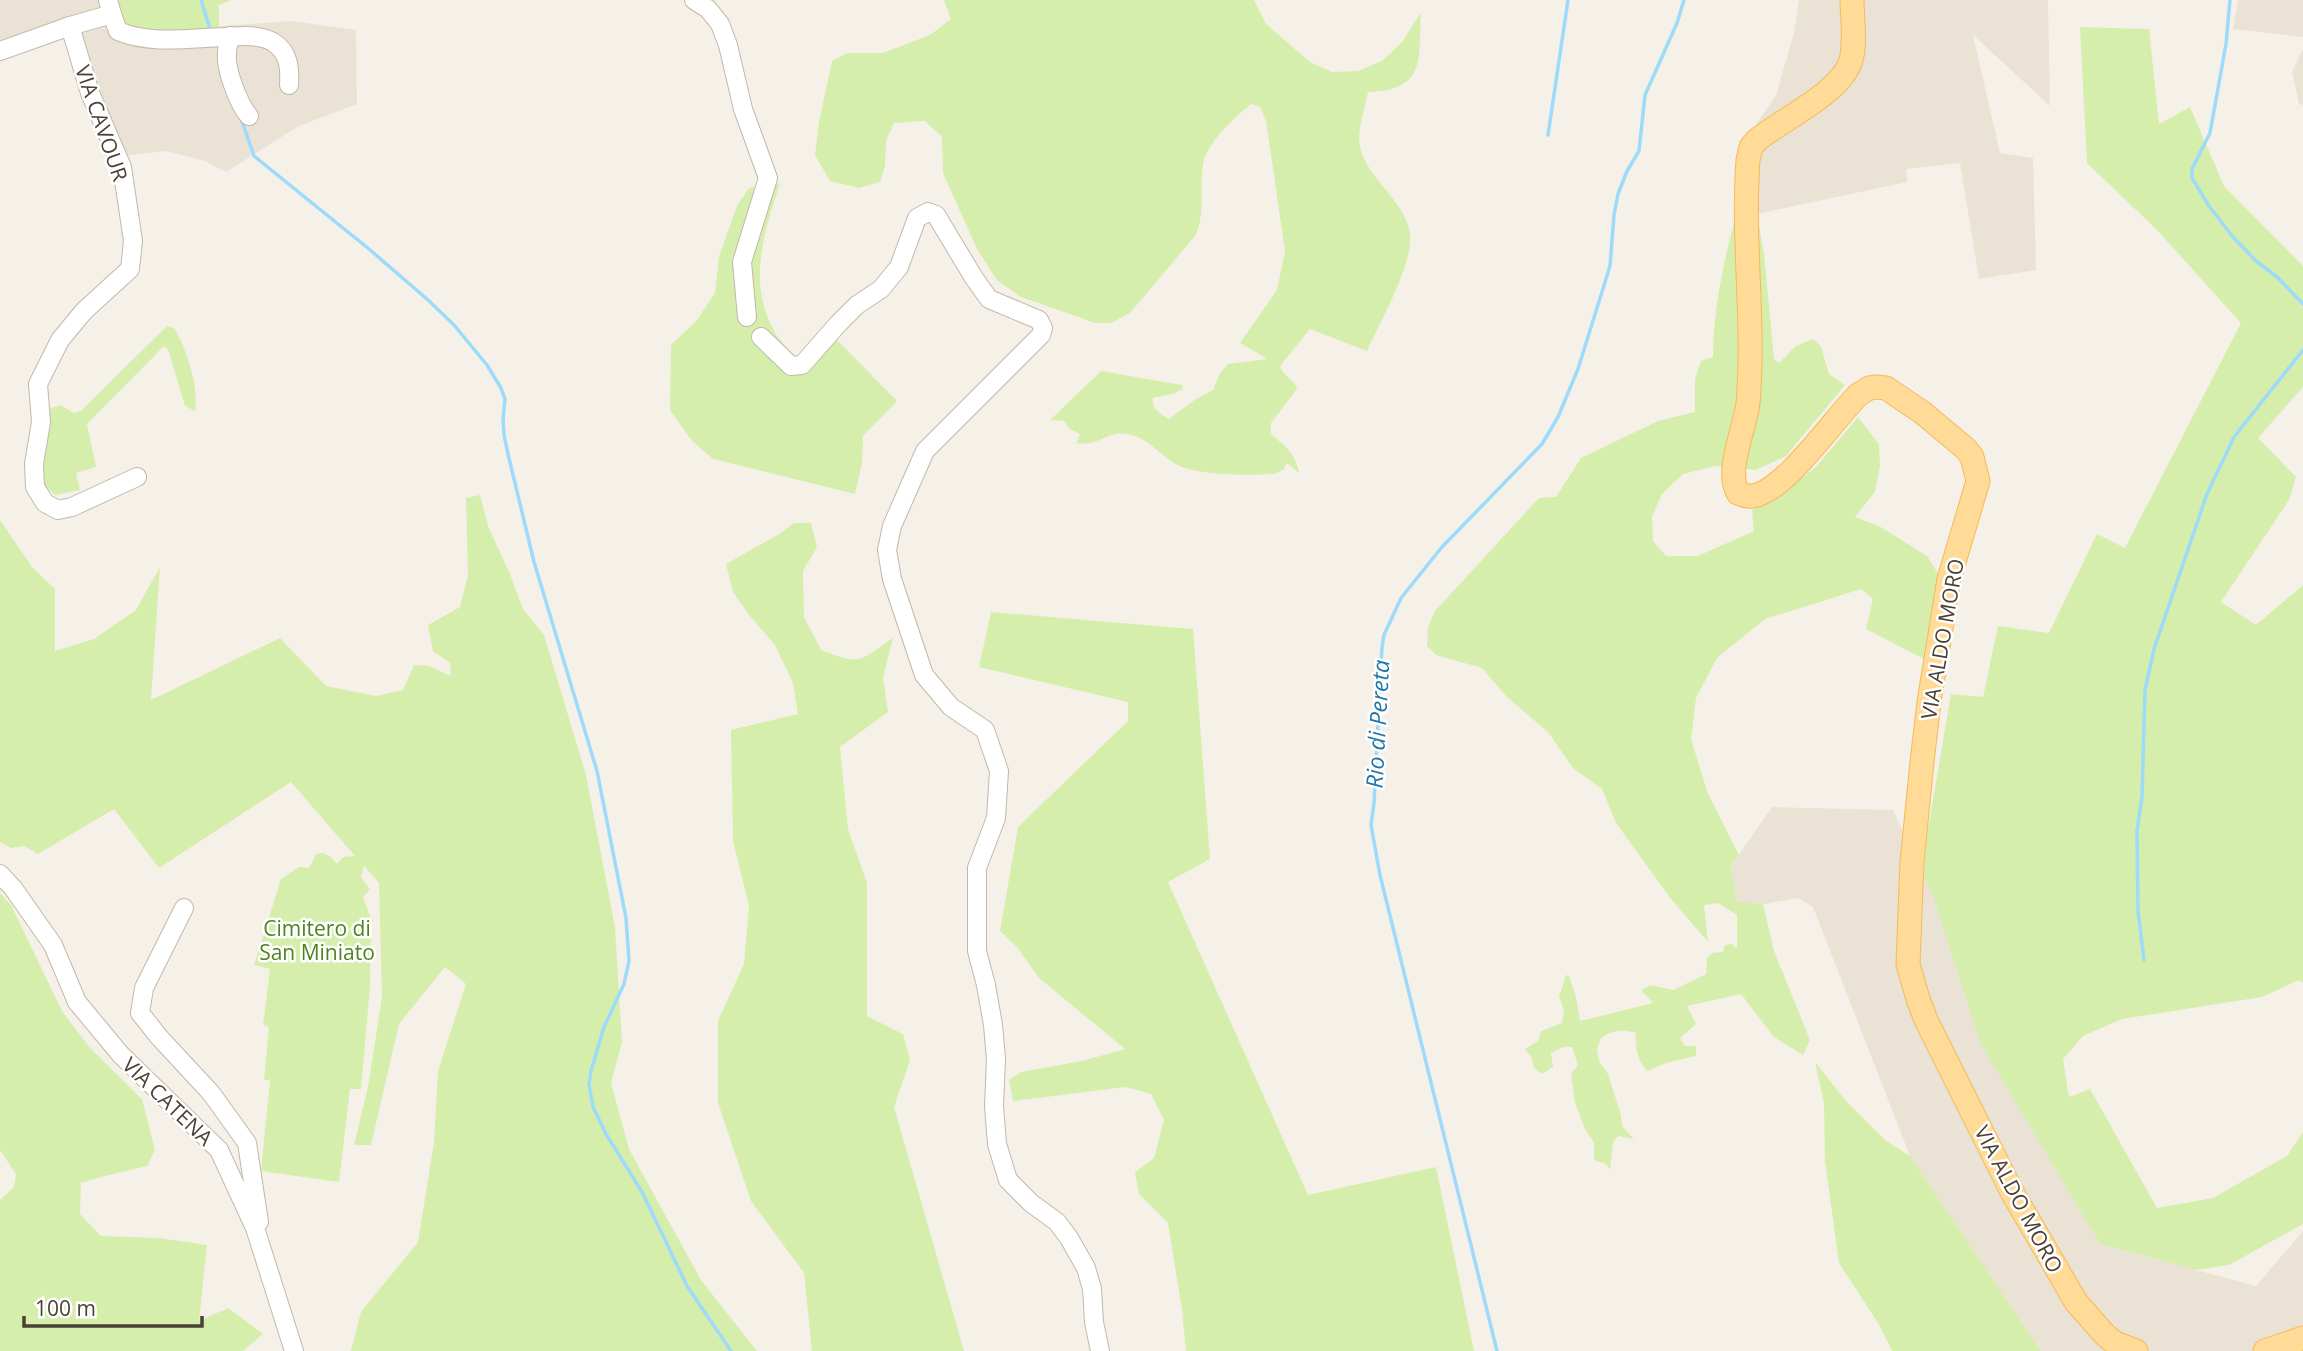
<svg xmlns="http://www.w3.org/2000/svg" width="2303" height="1351" font-family="'Open Sans',sans-serif">
  <style>
    .residential { fill: #eae2d5 }
    .green { fill: #d5eeac }
    .lines { fill: none; stroke-linecap: round; stroke-linejoin: round }
    .stream { stroke: #9edaf9; stroke-width: 3.5 }
    .minor-casing { stroke: #c2b8a9; stroke-width: 20 }
    .major-casing { stroke: #f2ba5a; stroke-width: 25 }
    .minor { stroke: #fff; stroke-width: 18 }
    .major { stroke: #ffdb97; stroke-width: 23 }
    .labels { text-anchor: middle; dominant-baseline: central; stroke-width: 5; stroke-linejoin: round; paint-order: stroke }
    .street-label { font-size: 21px; fill: #4a4135; stroke: #fff }
    .park-label { font-size: 21px; fill: #4d8421; stroke: #fff }
    .water-label { font-size: 23px; font-style: italic; fill: #1f78a9; stroke: #fff }
  </style>
  <rect width="100%" height="100%" fill="#f6f1e8"/>
  <g class="residential">
    <path d="M0 0H112L136 32 291 21 356 30 357 104 299 126 226 172 205 161 167 151 123 156 80 32 0 57Z"/>
    <path d="M1799 0H2048L2050 106 1973 35 2000 153 2033 158 2036 270 1979 279 1960 163 1906 169 1907 182 1757 214V123L1776 95 1794 33Z"/>
    <path d="M2238 0H2303V37L2233 29Z"/>
    <path d="M2303 49V105L2299 104 2292 72Z"/>
    <path d="M1772 807 1893 810 2099 1244 2256 1286 2303 1231V1351H2041L1910 1156 1813 907 1799 898 1763 904 1737 903 1731 866Z"/>
  </g>
  <g class="green">
    <path d="M115 0H231L219 5V34L126 31Z"/>
    <path d="M944 0H1254L1266 24 1310 62 1332 72 1358 71 1382 61 1402 42 1421 12C1418 58 1428 90 1368 92 1365 107 1359 125 1359 140 1362 177 1407 200 1410 235 1413 265 1380 322 1367 351L1310 329 1280 366C1284 378 1294 378 1297 389L1271 423V434C1285 446 1296 454 1299 473L1287 463 1283 470 1274 474C1249 475 1205 476 1182 467 1162 459 1149 437 1127 434 1105 431 1101 447 1076 443L1080 434 1070 429 1064 421 1050 420 1101 371 1182 385 1183 389 1172 394 1153 398C1151 408 1161 415 1169 419L1193 401 1213 390 1220 373 1228 364 1268 359 1240 343 1277 290 1285 251 1266 121 1260 107 1251 104C1234 118 1206 143 1203 165 1199 189 1206 214 1195 236L1130 313 1111 323H1095L1021 297 997 280 977 249 943 173 942 137 925 121 894 123 886 141 885 166 880 182 859 188 830 181 815 155 819 122 832 61 847 53H883L930 35 951 19Z"/>
    <path d="M2080 27 2149 29 2159 124 2190 107 2224 186 2303 266V387L2258 438 2296 477 2289 500 2221 602 2256 625 2303 585V983L2299 980 2262 997 2122 1019 2083 1036 2063 1059 2069 1097 2090 1089 2157 1208 2213 1198 2287 1156 2303 1132V1224L2229 1265 2196 1270 2100 1244 1980 1042 1934 898 1921 870 1951 694 1983 697 1998 626 2049 633 2097 534 2125 548 2241 323 2157 230 2087 163Z"/>
    <path d="M780 183C764 234 746 284 776 334 781 343 790 351 797 358L836 339 897 401 863 436 862 463 855 494 713 459 692 441 670 410 671 345 697 320 715 293 719 256 737 206 749 188Z"/>
    <path d="M1757 214 1764 254 1774 359 1779 363 1796 346 1813 339 1821 347 1829 374 1845 385 1786 456 1756 470 1715 466 1683 474 1662 494 1652 517 1653 541 1666 556H1698L1754 531 1752 510 1779 495 1816 467 1858 417 1879 444 1880 466 1875 492 1855 517 1879 526 1927 556 1939 575 1924 659 1866 629 1873 599 1861 589 1765 619 1717 658 1696 698 1691 739 1707 791 1739 855 1731 866 1737 902 1763 904 1774 951 1810 1040 1803 1055 1774 1037 1741 994 1687 1006 1696 1024 1680 1038 1685 1046H1696V1056L1669 1062 1647 1071C1637 1059 1635 1048 1636 1033 1621 1029 1614 1030 1601 1038L1597 1049 1599 1061 1608 1074 1621 1115 1622 1126 1634 1139 1618 1136 1613 1142 1610 1170 1606 1164 1596 1161 1594 1158V1143L1585 1129 1575 1103 1571 1074 1578 1065 1572 1047H1563L1551 1053 1553 1067 1542 1074 1533 1067 1532 1058 1525 1049 1538 1041 1541 1031 1562 1023 1564 1010 1559 997 1566 975 1569 976 1576 997 1580 1021 1653 1003 1641 990 1650 985 1673 990 1706 974 1707 958 1712 953 1723 952 1725 945 1732 944 1737 949V915L1718 903 1704 905 1708 942 1671 899 1616 823 1602 789 1573 768 1548 732 1507 697 1482 668 1436 655 1427 646 1428 627 1435 611 1539 498 1556 497 1581 458 1658 421 1695 412V379L1701 361 1713 357C1713 311 1723 266 1734 222Z"/>
    <path d="M167 326 174 328C186 347 200 390 195 411L185 406 169 352 166 347H163L87 424 96 467 76 473 80 490 55 495 42 483 40 474 49 409 60 405 74 413 81 411Z"/>
    <path d="M480 495 488 526 510 574 523 609 544 635 586 775 615 927 622 1042 611 1083 629 1149 701 1280 757 1351H351L361 1312 418 1242 434 1142 438 1071 466 984 445 967 399 1024 371 1145H354L368 1087 382 997 379 883 364 866 361 877 370 889 363 897 371 919 370 986 361 1089H350L339 1182 261 1171 270 1080H264L269 1027 263 1025 270 969 254 965 281 879 299 867 309 868 316 854 323 853 331 857 337 864 343 857 355 856 291 782 159 868 114 809 38 854 24 846 11 848 0 842V520L32 567 55 589V651L94 639 136 610 160 567 151 700 280 638 326 686 376 696 403 690 414 665 429 666 451 676 450 663 433 651 428 625 460 607 468 575 466 498Z"/>
    <path d="M794 523H811L817 547 803 571 804 617 821 650C862 666 859 661 893 638L883 677 888 712 840 747 848 829 867 883V1016L903 1034 910 1060 894 1107 964 1351H812L804 1273 751 1201 718 1103V1021L744 964 749 906 733 841 731 730 798 714 793 683 775 645 749 615 733 592 726 564 781 533Z"/>
    <path d="M991 612 1193 629 1210 859 1168 882 1308 1195 1436 1167 1474 1351H1186L1182 1310 1168 1223 1139 1194 1135 1172 1154 1158 1164 1120 1151 1094 1125 1087 1013 1101 1009 1080 1021 1072 1082 1061 1125 1049 1039 978 1017 947 1000 931 1018 827 1128 721V702L979 667Z"/>
    <path d="M0 893 11 905 62 1011 90 1048 142 1099 155 1150 147 1166 101 1177 81 1183 80 1214 101 1236 159 1238 207 1245 199 1321 228 1308 263 1334 243 1351H0V1200L14 1187 16 1174 0 1150Z"/>
    <path d="M1815 1062 1846 1101 1885 1140 1910 1156 2041 1351H1892L1878 1323 1839 1263 1825 1161 1824 1103Z"/>
  </g>
  <g class="lines">
    <g class="stream">
      <path d="M201 0 211 32"/>
      <path d="M2230 0 2226 44 2210 133 2192 169V178L2209 206 2233 237 2256 261 2277 277 2303 304"/>
      <path d="M241 118 254 156 369 249 428 300 454 325 487 365 501 388 505 399 503 420 504 435 508 454 534 562 597 771 626 918 629 961 624 984 604 1027 591 1071 589 1085 593 1107 606 1134 642 1192 687 1286 731 1351"/>
      <path d="M1548 135 1568 0"/>
      <path d="M2144 960 2138 911 2137 831 2142 797 2145 690 2154 649 2207 494 2234 437 2303 350"/>
      <path d="M1497 1351 1380 875 1371 825 1374 803 1382 647 1384 635 1401 598 1442 547 1542 444 1558 417 1578 369 1610 266 1614 215 1618 194 1627 171 1639 151 1645 95 1677 23 1684 0"/>
    </g>
    <g class="minor-casing">
      <g id="minor">
        <path d="M108 0 112 14 70 26 90 93 122 167 133 241 130 269 84 311 60 340 38 384 41 422 34 464 35 487 45 503 58 510 72 507 137 477"/>
        <path d="M694 0 708 9 720 24 728 45 743 109 768 178 742 262 747 317"/>
        <path d="M112 14 118 31C151 45 190 38 225 37 241 36 259 34 273 42 289 52 290 68 289 85"/>
        <path d="M230 36C229 42 227 48 227 53 225 69 239 105 249 116"/>
        <path d="M0 51 70 26"/>
        <path d="M761 337 791 366 802 365 838 324 857 305 881 289 899 267 917 218 928 212 936 215 974 278 989 299 1039 320 1043 328 1041 335 925 451 892 526 887 550 892 579 924 675 951 707 985 730 999 771 996 818 977 868V951L986 985 993 1025 996 1059 994 1106 997 1144 1008 1180 1031 1203 1057 1222 1069 1238 1086 1268 1092 1289 1094 1322 1100 1351"/>
        <path d="M0 874 13 888 53 945 77 1002 121 1055 219 1150 255 1228 294 1351"/>
        <path d="M184 908 144 988 140 1013 159 1037 211 1093 247 1143 259 1222"/>
      </g>
    </g>
    <g class="major-casing">
      <g id="major">
        <path d="M1852 0C1852 19 1856 41 1851 60 1842 92 1783 119 1757 140L1751 147 1748 160C1742 241 1755 323 1748 403 1745 429 1725 470 1738 493 1743 495 1747 497 1753 496 1785 491 1834 419 1858 395L1869 388 1877 387 1886 388 1923 413 1966 449 1972 457 1978 481 1949 579 1929 702 1922 762 1912 862 1908 964 1918 999 1926 1020 2012 1192 2076 1302 2105 1335 2115 1343 2136 1351"/>
        <path d="M2265 1351 2303 1338"/>
      </g>
    </g>
    <use href="#minor" class="minor"/>
    <use href="#major" class="major"/>
  </g>
  <g class="labels">
    <g class="street-label">
      <text transform="translate(102 123) rotate(71)">VIA CAVOUR</text>
      <text transform="translate(1942 639) rotate(-80)">VIA ALDO MORO</text>
      <text transform="translate(168 1101) rotate(44)">VIA CATENA</text>
      <text transform="translate(2019 1199) rotate(62)">VIA ALDO MORO</text>
    </g>
    <g class="park-label">
      <text x="317" y="928">Cimitero di<tspan x="317" dy="24">San Miniato</tspan></text>
    </g>
    <g class="water-label">
      <text transform="translate(1377 724) rotate(-87)">Rio di Pereta</text>
    </g>
  </g>
  <path d="M24 1316v10h178v-10" fill="none" stroke="#4a4135" stroke-width="3.5"/>
  <text x="35" y="1316" font-size="21" fill="#4a4135" stroke="#ffffff" stroke-width="5" paint-order="stroke">100 m</text>
</svg>
